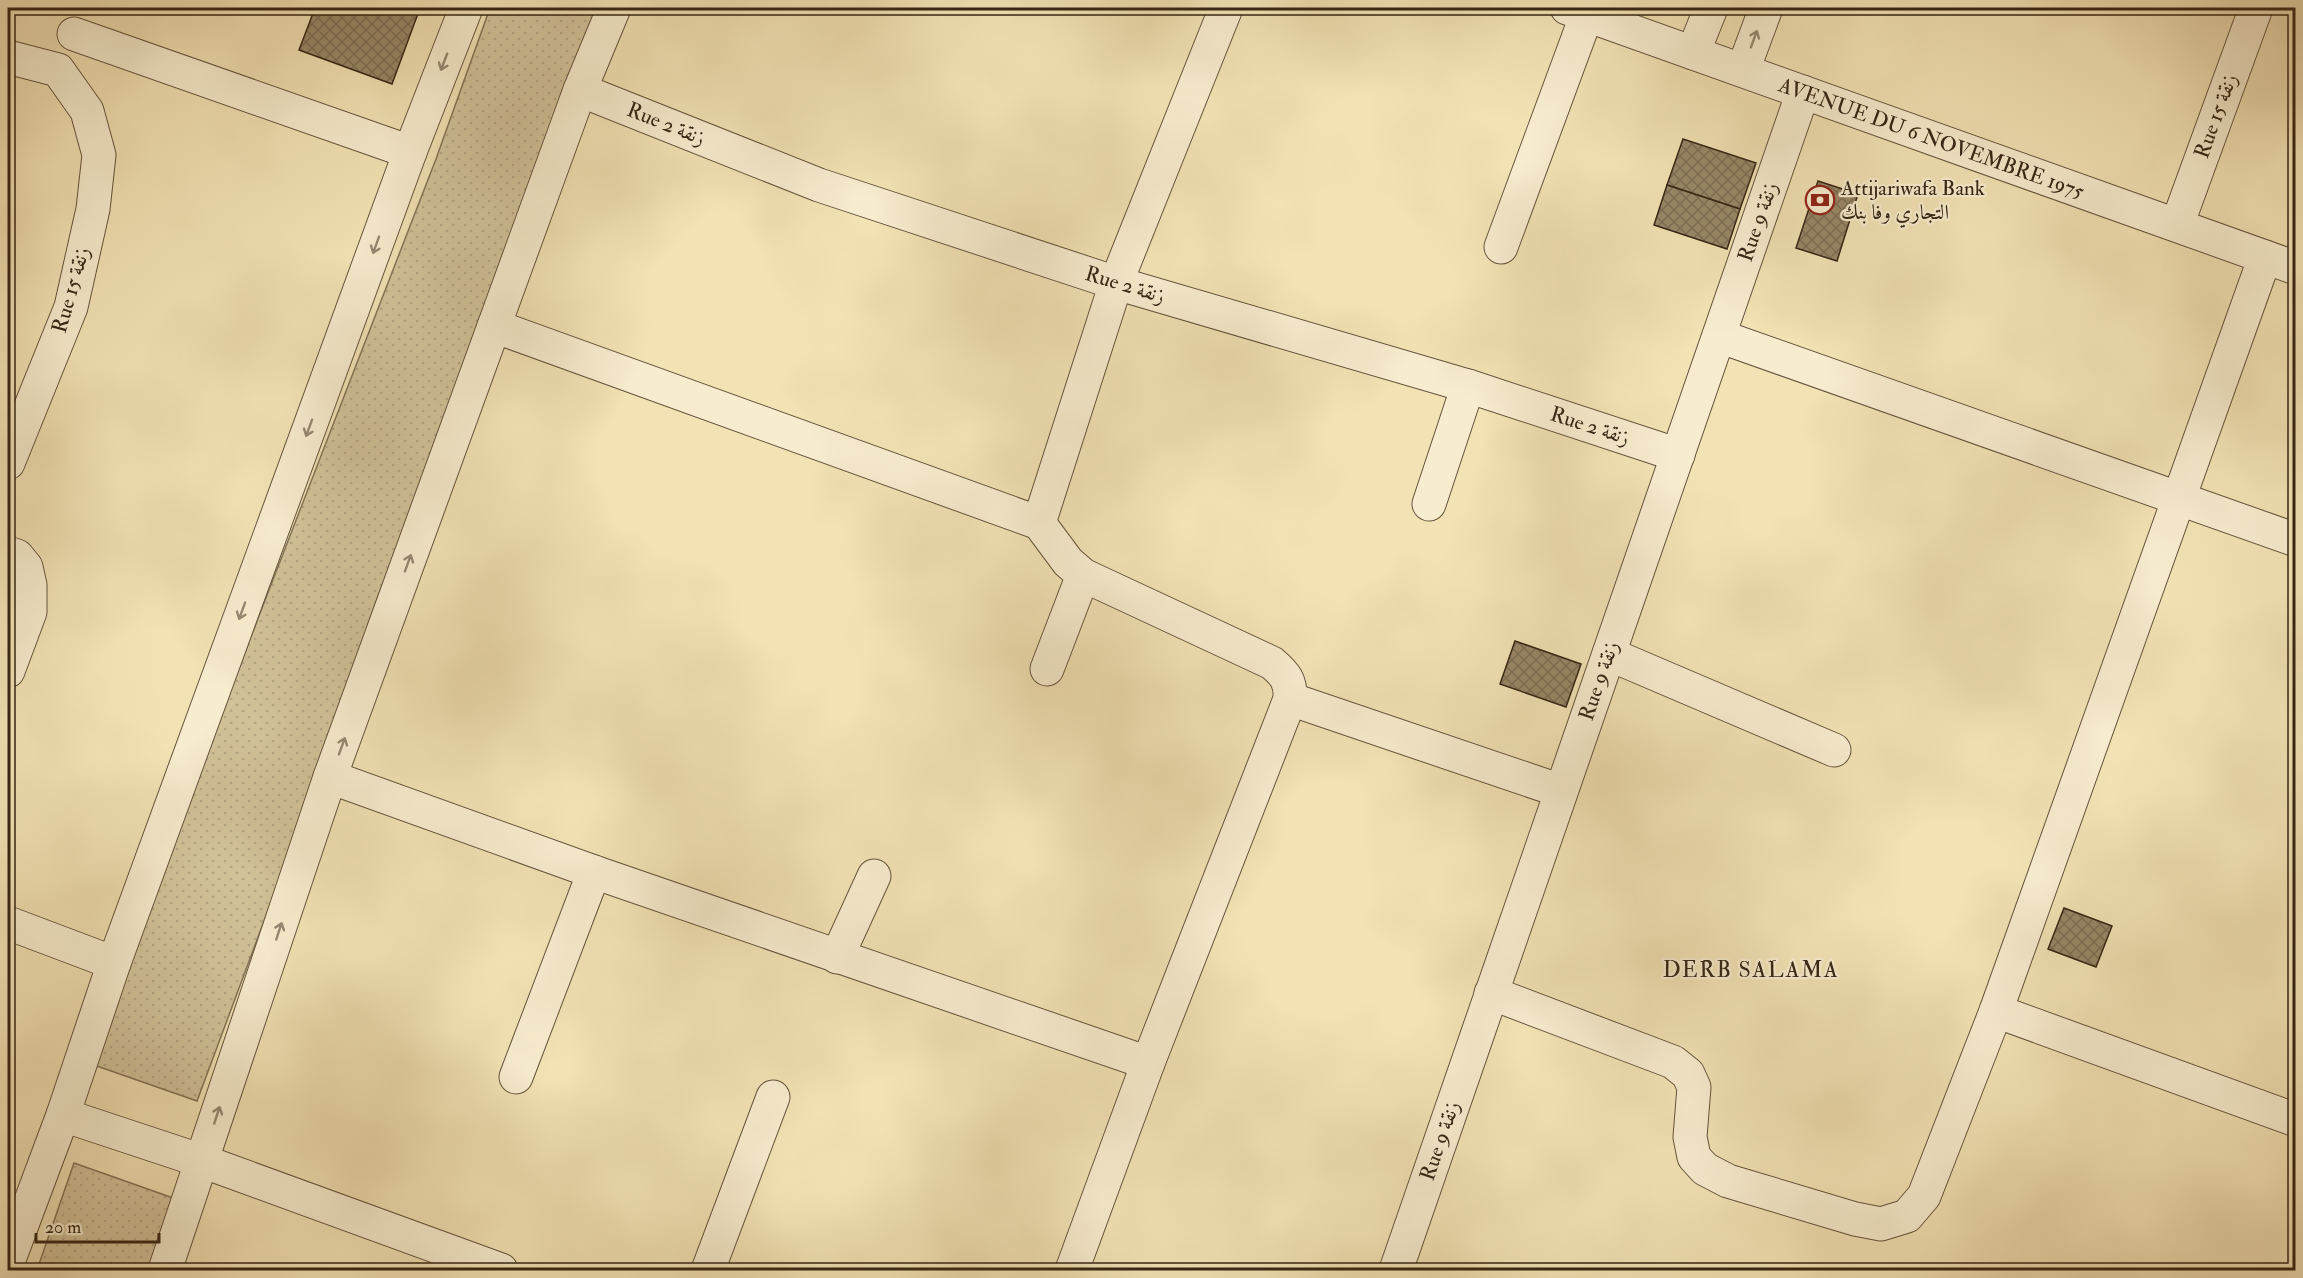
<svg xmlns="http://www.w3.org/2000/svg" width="2303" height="1278" font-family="'IM FELL Double Pica',Amiri,serif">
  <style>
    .grass { fill: url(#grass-dots); stroke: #847456; stroke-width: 1.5 }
    .building { fill: url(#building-cross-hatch); stroke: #362514; stroke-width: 1.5 }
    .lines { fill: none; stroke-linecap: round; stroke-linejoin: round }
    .minor-casing { stroke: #65543c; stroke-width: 35 }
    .minor { stroke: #f7ecce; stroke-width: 33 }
    .oneway { stroke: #968871 }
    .labels { text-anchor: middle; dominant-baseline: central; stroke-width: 4.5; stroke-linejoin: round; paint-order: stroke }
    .street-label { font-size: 21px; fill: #362514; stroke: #f7ecce }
    .poi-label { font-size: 21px; fill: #362514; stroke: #f7ecce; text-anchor: start }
    .neighbourhood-label { font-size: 22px; letter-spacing: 1.5px; fill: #362514; stroke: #f7ecce }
  </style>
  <defs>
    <pattern id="grass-dots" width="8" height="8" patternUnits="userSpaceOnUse" patternTransform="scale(1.5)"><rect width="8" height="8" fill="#d2c299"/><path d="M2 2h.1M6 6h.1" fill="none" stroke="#b5a783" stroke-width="1.8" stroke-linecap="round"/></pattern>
    <pattern id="building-cross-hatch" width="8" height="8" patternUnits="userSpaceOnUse" patternTransform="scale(1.5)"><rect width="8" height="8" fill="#988767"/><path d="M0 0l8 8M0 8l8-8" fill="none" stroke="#7d6e54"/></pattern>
  </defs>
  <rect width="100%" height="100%" fill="#f2e2b4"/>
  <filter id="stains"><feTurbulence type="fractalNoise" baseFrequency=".00333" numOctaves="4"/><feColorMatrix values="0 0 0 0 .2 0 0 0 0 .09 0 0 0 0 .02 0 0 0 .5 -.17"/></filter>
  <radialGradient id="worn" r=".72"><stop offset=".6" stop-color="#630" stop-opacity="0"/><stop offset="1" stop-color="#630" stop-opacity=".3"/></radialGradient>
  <g class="grass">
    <path d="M490 8H597L570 87 377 599 283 870 197 1101 91 1064 128 954 436 159Z"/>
    <path d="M74 1163 176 1199 150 1270H37Z"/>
  </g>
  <g class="building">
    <path d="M315 8H420L392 84 299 50Z"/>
    <path d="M1683 139 1756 163 1740 209 1667 185Z"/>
    <path d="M1818 181 1858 194 1837 261 1796 248Z"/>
    <path d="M1667 185 1740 209 1727 249 1654 225Z"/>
    <path d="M1515 641 1581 664 1566 707 1500 684Z"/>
    <path d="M2064 908 2112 926 2096 967 2048 949Z"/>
  </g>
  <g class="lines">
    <g class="minor-casing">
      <g id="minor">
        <path id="s1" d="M1567 8 2296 268"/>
        <path d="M74 34 410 152"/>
        <path d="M1693 53 1711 8"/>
        <path d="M8 57 58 70 87 111 99 155 93 209 71 307 8 463"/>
        <path d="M1743 70 1766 8"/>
        <path d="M580 90 819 185 1116 283 1468 386 1678 455"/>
        <path d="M2177 225 2256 8"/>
        <path d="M1501 247 1587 14"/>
        <path d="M494 326 1039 523 1068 562 1083 575 1272 663C1285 674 1291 681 1290 699L1148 1063 1072 1270"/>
        <path d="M1719 336 2296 540"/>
        <path d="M1429 504 1468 386"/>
        <path d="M1039 523 1116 283 1226 8"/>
        <path d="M8 553 17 556 26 567 30 585V612L8 671"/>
        <path d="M1609 654 1834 750"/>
        <path d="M1047 669 1083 575"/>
        <path d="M1290 699 1561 791"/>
        <path d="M330 777 594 872 1148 1063"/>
        <path d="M8 923 114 963"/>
        <path d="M837 957 874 876"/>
        <path d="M1491 993 1673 1062 1688 1074 1694 1087 1690 1137 1694 1157 1705 1169 1728 1181 1855 1219 1881 1224 1907 1216 1924 1196 1996 1011 2265 257"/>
        <path d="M1996 1011 2296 1120"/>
        <path d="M516 1077 594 872"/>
        <path d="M63 1115 202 1161 501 1270"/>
        <path d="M8 1262 63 1115 114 963 410 152 466 8"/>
        <path d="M165 1270 330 777 580 90 614 8"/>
        <path d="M708 1270 773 1097"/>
        <path d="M1396 1270 1803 92"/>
      </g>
    </g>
    <use href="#minor" class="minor"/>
  </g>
  <defs><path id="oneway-shaft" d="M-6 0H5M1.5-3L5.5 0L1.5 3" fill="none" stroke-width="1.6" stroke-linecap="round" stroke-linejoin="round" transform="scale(1.5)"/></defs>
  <g class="oneway">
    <use href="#oneway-shaft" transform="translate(1754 39) rotate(-70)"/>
    <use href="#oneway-shaft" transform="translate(444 62) rotate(111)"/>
    <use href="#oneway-shaft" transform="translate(376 245) rotate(110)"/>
    <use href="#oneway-shaft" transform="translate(309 428) rotate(110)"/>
    <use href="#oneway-shaft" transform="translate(408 563) rotate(-70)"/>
    <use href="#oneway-shaft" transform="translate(242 611) rotate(110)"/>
    <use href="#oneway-shaft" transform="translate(342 746) rotate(-70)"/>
    <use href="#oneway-shaft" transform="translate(279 931) rotate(-72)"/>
    <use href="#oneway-shaft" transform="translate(217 1115) rotate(-72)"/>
  </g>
  <defs>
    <g id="bank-ring" transform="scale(1.5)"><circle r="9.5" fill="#f7ecce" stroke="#8f2418" stroke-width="1.5"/><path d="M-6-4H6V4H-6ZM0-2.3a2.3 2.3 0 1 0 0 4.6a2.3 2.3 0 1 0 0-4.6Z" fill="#8f2418"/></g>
  </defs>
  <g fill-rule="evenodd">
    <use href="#bank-ring" x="1820" y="200"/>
  </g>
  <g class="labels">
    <g class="street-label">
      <text transform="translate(2216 116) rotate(-70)">Rue 15 زنقة</text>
      <text transform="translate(666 124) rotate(22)">Rue 2 زنقة</text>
      <text stroke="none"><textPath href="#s1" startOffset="387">AVENUE DU 6 NOVEMBRE 1975</textPath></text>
      <text transform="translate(1758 222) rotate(-71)">Rue 9 زنقة</text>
      <text transform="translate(1125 285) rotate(17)">Rue 2 زنقة</text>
      <text transform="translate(71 290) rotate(-74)">Rue 15 زنقة</text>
      <text transform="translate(1590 426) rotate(18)">Rue 2 زنقة</text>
      <text transform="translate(1599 681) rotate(-71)">Rue 9 زنقة</text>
      <text transform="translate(1440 1141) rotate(-71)">Rue 9 زنقة</text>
    </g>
    <g class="poi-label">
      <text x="1841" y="188">Attijariwafa Bank<tspan x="1841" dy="24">التجاري وفا بنك</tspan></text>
    </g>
    <g class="neighbourhood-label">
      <text x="1751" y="970">DERB SALAMA</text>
    </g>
  </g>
  <rect width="2303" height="1278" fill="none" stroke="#f2e2b4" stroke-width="30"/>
  <rect x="9" y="9" width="2285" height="1260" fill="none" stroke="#362514" stroke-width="3"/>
  <rect x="15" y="15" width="2273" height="1248" fill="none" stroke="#362514" stroke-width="1.5"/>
  <path d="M36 1233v9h123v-9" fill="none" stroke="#362514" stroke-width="3"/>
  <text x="45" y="1233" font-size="18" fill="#362514" stroke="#f7ecce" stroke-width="4.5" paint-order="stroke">20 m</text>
  <rect width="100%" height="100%" filter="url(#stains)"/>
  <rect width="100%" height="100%" fill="url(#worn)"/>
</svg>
